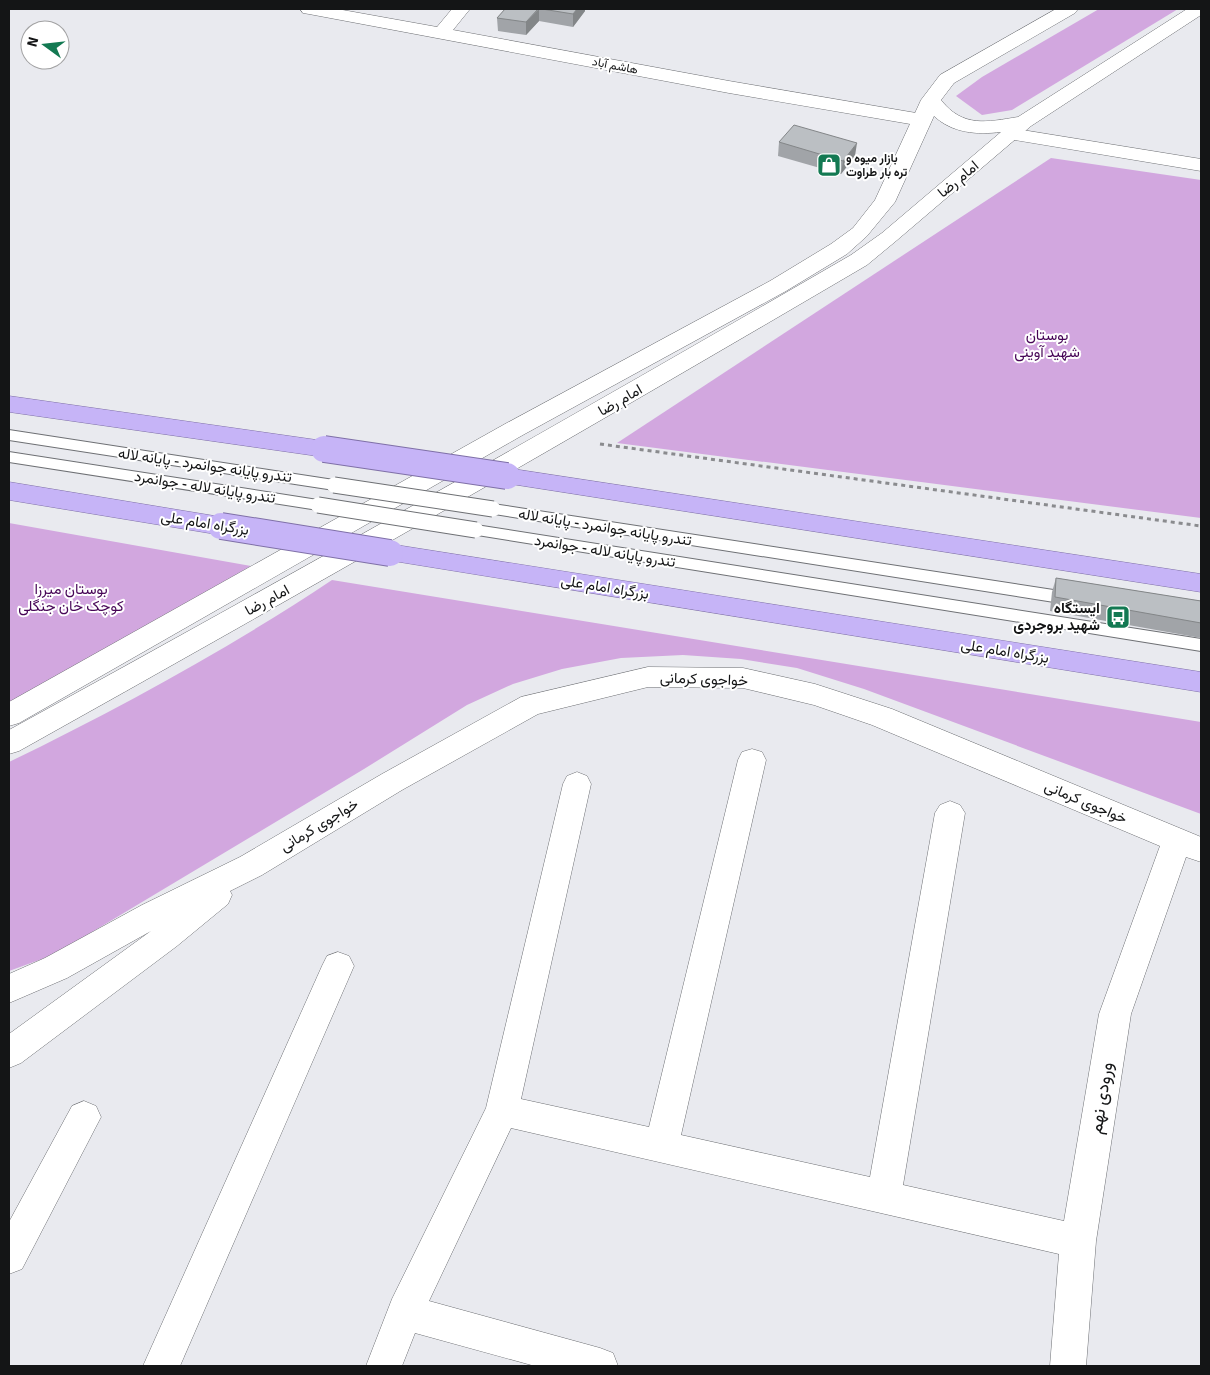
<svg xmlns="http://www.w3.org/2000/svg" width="1210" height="1375" font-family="Signika,Vazirmatn,sans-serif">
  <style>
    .green { fill: #d2a7df }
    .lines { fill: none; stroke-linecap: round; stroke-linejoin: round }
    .service-casing { stroke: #6e7074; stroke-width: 2 }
    .minor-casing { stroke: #6e7074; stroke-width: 1 }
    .secondary-casing { stroke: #6e7074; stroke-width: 1 }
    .trunk-casing { stroke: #7f70a7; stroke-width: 1 }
    .path { stroke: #8a8b8e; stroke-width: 3; stroke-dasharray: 4 4; stroke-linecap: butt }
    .service { fill: #fff; fill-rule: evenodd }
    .minor { fill: #fff; fill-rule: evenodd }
    .secondary { fill: #fff; fill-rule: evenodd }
    .trunk { fill: #c6b4f7; fill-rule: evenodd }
    .service-bridge-casing { stroke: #6e7074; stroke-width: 17; stroke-linecap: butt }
    .trunk-bridge-casing { stroke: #7f70a7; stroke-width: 28; stroke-linecap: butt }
    .service-bridge { stroke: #fff; stroke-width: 15 }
    .trunk-bridge { stroke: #c6b4f7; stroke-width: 26 }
    .wall { fill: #a1a4a8 }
    .shaded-wall { fill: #838688 }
    .building { fill: #bbbfc3; stroke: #838688 }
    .labels { text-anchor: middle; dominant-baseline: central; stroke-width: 4; stroke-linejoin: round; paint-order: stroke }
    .far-street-label { font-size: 12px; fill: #141516; stroke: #fff }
    .far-poi-label { font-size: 12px; font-weight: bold; fill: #141516; stroke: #fff; text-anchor: start }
    .street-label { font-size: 15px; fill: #141516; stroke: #fff }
    .park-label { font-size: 15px; fill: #460556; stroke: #fff }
    .poi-label { font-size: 15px; font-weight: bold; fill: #141516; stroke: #fff; text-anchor: end }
    .near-street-label { font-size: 18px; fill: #141516; stroke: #fff }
  </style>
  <rect width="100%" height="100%" fill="#e9eaef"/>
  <g class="green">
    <path d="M1099 9H1178L1012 110 982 115 956 96 982 77Z"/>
    <path d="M1051 158 1201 180V518L617 443Z"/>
    <path d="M9 523 251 566 9 706Z"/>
    <path d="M332 580 1201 722V814L864 689 797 668 741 659 683 655 621 658 562 669 513 684 467 705 364 769 62 950 42 959 9 971V762C120 708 230 648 332 580Z"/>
  </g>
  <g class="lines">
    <g class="service-casing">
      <g id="service">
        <path d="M9 430 334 480 339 481 341 485 339 489 334 490 9 440Z"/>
        <path d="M9 452 318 500 323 501 325 505 323 509 318 510 9 462Z"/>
        <path d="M493 504 1073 593 1078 595 1081 599 1078 603 1073 605 488 513 486 509 488 505Z"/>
        <path d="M476 525 1201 639V651L471 534 469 530 471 526Z"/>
      </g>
    </g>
    <g class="minor-casing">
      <g id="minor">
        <path d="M300 9H337L437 27 452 9H470L453 30 729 81 922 114 929 116 932 120 929 124 922 126 729 93 309 14 303 13Z"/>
        <path d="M1010 128 1201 159V171L1003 138 1000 134 1003 130Z"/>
        <path d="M648 667 743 668 815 684 892 709 1201 837V862L1186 857 1131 1014 1096 1241 1086 1366H1050L1059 1254 511 1128 429 1301 600 1348 613 1353 618 1366H535L415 1333 402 1366H366L392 1299 486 1108 563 784 567 776 577 772 587 776 591 784 521 1099 649 1127 738 760 742 752 752 749 762 752 766 760 681 1135 870 1177 935 813 940 805 950 801 960 805 965 813 903 1185 1064 1221 1099 1014 1160 846 872 725 814 705 743 688 648 687 538 714 402 790 262 875 230 891 232 895 228 904 177 946 21 1063 9 1068V1034L151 931 67 978 9 1003V974L45 958 142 905 240 857 382 774 521 697Z"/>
        <path d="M338 952 349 956 354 966 180 1366H143L322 966 327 956Z"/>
        <path d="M84 1101 96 1106 101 1117 22 1269 9 1274V1222L72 1106Z"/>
      </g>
    </g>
    <g class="secondary-casing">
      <path id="secondary" d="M1056 9H1078L1075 13 954 83 941 100C963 128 987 122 1018 117L1187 9H1201V15L1031 126 896 241 867 265C586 430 304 592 19 751L9 754V730C292 575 572 417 851 255L882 233 1001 132C977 135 952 133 934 116L895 202 867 236 847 254 786 291 521 436 19 723 9 726V702L505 424 770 281 831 244 853 228 875 200 921 100 940 75Z"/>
    </g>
    <g class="trunk-casing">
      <g id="trunk">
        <path d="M9 396 324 441 333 443 336 449 333 455 324 457 9 412Z"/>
        <path d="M507 468 1201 574V592L498 482 495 476 498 470Z"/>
        <path d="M9 482 221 517 230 520 234 526 230 532 221 535 9 500Z"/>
        <path d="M390 544 1201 672V692L381 559 377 553 381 547Z"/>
      </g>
    </g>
    <path class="path" d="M600 444 1201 526"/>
    <use href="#service" class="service"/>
    <use href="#minor" class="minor"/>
    <use href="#secondary" class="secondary"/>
    <use href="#trunk" class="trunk"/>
    <g class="service-bridge-casing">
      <g id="service-bridge">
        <path d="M334 485 493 509"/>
        <path d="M318 505 476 530"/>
      </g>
    </g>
    <g class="trunk-bridge-casing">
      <g id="trunk-bridge">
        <path d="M324 449 507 476"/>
        <path d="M221 526 390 553"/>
      </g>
    </g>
    <use href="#service-bridge" class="service-bridge"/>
    <use href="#trunk-bridge" class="trunk-bridge"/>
  </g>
  <g class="wall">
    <path d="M505 9H585V11L573 27 539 21 526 35 498 31 497 18Z"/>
    <path d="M779 142 855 156 841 174 778 156Z"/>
    <path d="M1056 578 1201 601V638L1050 611 1052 592Z"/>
  </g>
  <g class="shaded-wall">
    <path d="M539 9V21L526 35V22Z"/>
    <path d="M577 9H585V11L573 27V14Z"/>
    <path d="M857 143 855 156 841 174 843 161Z"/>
  </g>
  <g class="building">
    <path d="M505 9H538L526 22 497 18Z"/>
    <path d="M542 9H577L573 14Z"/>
    <path d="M794 125 857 143 843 161 779 142Z"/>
    <path d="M1056 578 1201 601V623L1055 597Z"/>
  </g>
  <defs>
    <g id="shop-square" transform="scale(1.25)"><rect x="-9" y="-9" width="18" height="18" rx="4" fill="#137952" stroke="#fff"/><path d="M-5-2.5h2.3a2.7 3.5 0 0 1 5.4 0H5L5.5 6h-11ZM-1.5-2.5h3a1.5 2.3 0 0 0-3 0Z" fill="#fff"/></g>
    <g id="bus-square" transform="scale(1.25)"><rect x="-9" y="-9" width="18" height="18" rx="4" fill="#137952" stroke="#fff"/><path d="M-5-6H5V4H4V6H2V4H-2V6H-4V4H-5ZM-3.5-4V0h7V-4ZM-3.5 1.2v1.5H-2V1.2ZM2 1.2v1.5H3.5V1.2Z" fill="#fff"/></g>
  </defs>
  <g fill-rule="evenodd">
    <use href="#shop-square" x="829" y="165"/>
    <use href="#bus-square" x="1118" y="617"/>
  </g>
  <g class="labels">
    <g class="far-street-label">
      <text transform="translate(615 66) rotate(11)">هاشم آباد</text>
    </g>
    <g class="far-poi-label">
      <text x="846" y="158">بازار میوه و<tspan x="846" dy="14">تره‌ بار طراوت</tspan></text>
    </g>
    <g class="street-label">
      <text transform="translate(958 179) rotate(-40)">امام رضا</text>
      <text transform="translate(620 400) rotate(-30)">امام رضا</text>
      <text transform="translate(205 465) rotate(8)">تندرو پایانه جوانمرد - پایانه لاله</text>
      <text transform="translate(205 487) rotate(9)">تندرو پایانه لاله - جوانمرد</text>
      <text transform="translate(205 523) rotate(9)">بزرگراه امام علی</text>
      <text transform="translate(605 527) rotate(9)">تندرو پایانه جوانمرد - پایانه لاله</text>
      <text transform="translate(605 551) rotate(9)">تندرو پایانه لاله - جوانمرد</text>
      <text transform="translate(605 587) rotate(9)">بزرگراه امام علی</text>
      <text transform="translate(267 600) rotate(-29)">امام رضا</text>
      <text transform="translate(1005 651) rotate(9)">بزرگراه امام علی</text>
      <text transform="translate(704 679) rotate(2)">خواجوی کرمانی</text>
      <text transform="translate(1086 802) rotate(23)">خواجوی کرمانی</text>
      <text transform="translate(319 825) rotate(-31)">خواجوی کرمانی</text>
    </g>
    <g class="park-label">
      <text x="1047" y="335">بوستان<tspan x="1047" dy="17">شهید آوینی</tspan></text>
      <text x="71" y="589">بوستان میرزا<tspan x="71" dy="17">کوچک خان جنگلی</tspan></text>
    </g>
    <g class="poi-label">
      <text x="1100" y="608">ایستگاه<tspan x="1100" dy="17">شهید بروجردی</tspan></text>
    </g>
    <g class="near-street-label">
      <text transform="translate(1101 1098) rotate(-81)">ورودی نهم</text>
    </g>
  </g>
  <rect width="1210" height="1375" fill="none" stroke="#141516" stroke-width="20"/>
  <g transform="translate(45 45) rotate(285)"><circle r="24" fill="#ffffff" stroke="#a1a1a2"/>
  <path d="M0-4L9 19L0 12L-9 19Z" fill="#137952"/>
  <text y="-8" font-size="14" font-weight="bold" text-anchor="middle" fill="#141516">N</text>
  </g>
</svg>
